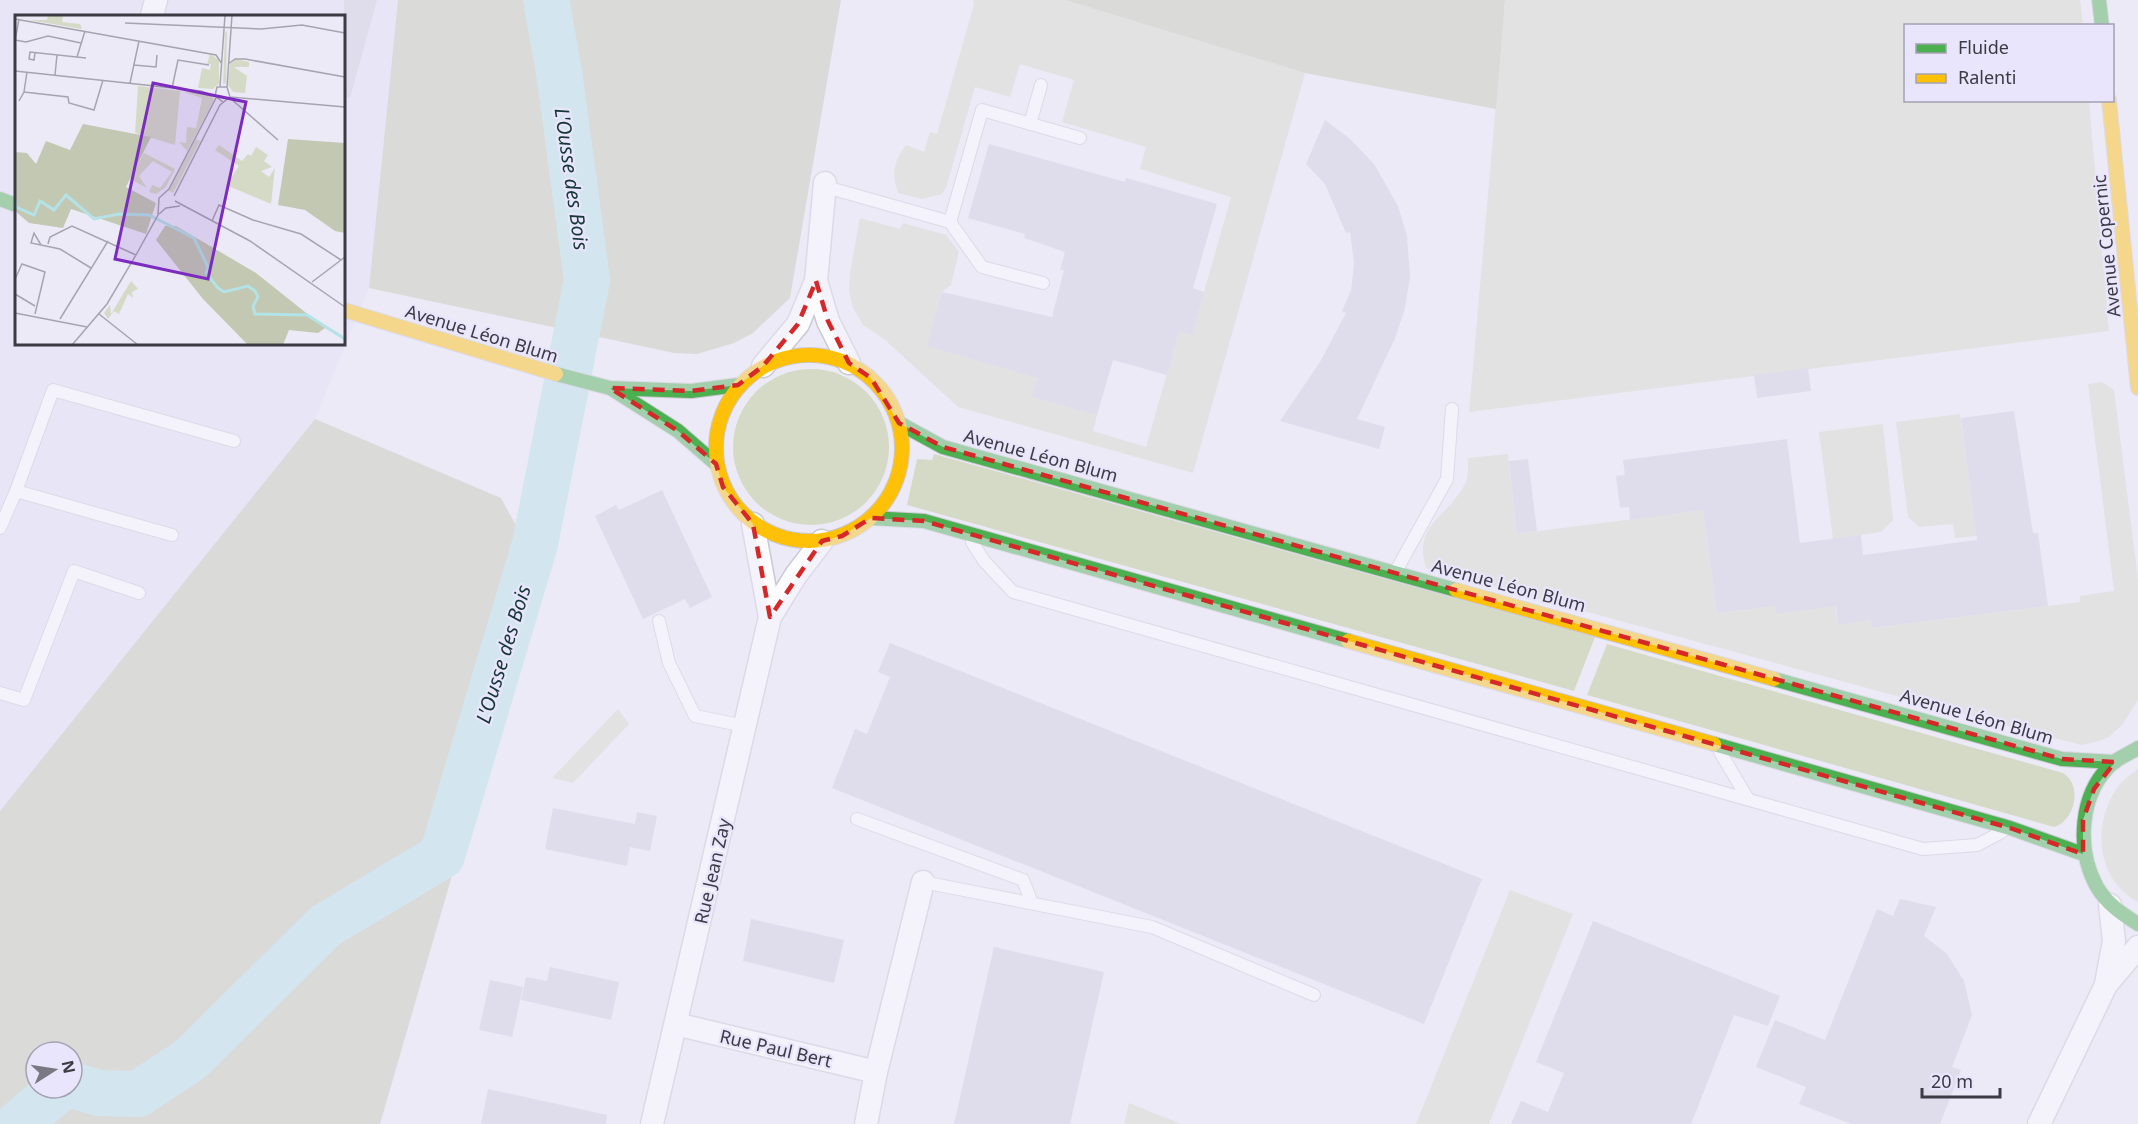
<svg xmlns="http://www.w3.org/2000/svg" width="2138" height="1124" font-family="'Noto Sans',sans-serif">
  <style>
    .built { fill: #e3e0f6; fill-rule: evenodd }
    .green { fill: #d5dac7 }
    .forest { fill: #c3c8b3; fill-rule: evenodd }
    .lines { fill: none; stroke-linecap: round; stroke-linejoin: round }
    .river { stroke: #b3e2e7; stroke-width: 46 }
    .building { fill: #cecedd }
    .lane-casing { stroke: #c9c8d2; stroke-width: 14 }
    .street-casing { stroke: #c9c8d2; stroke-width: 25 }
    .fast-casing { stroke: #c9c8d2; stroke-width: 16 }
    .slow-casing { stroke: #c9c8d2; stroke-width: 16 }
    .lane { stroke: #fcfcfe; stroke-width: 12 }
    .street { stroke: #fcfcfe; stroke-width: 22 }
    .fast { stroke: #4caf50; stroke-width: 14 }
    .slow { stroke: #ffc107; stroke-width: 14 }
    .marked { fill: none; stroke: #d62828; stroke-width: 4.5; stroke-dasharray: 12 8; stroke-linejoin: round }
    .labels { text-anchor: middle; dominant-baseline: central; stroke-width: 4.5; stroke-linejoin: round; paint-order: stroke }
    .street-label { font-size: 18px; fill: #3c3a43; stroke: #e8e5fc }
    .water-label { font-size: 20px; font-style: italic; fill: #153737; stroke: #e8e5fc }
    .inset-river { fill: none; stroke: #b3e2e7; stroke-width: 3 }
    .inset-road { fill: none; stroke: #a6a4af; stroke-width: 1.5 }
    .view { fill: #7b2cbf; fill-opacity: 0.15; stroke: #7b2cbf; stroke-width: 3 }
    .inset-edge { fill: none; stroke: #3c3a43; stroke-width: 3 }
  </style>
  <rect width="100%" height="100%" fill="#eceaf7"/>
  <path class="built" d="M0 0H398L369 288 315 419 0 811ZM16 16H344V344H16Z"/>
  <g class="green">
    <path d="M973 0H1065L1305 73 1193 473 958 407 884 339 863 325 853 308 849 291 850 273 860 218 900 229 903 223 946 235 959 252 951 285 942 292 1039 373 1033 397 1097 415 1093 431 1146 447 1179 331 1192 334 1231 197 1140 169 1146 147 1062 122 1074 80 1020 64 1010 97 975 87 947 185 942 194 922 199 898 193C891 173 894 161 906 145L924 152 930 132 937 134 974 4Z"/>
    <path d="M1505 0H2080L2083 25 1906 26V100L2089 101 2109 331 1469 412Z"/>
    <circle cx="811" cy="447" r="78"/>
    <path d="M2102 382 2114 390 2138 579V700L2122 725 2109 737 2096 742 2082 745 2014 728 1426 568C1412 524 1450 516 1466 482 1469 476 1468 465 1468 458L1508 454 1517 534 1703 510 1717 613 1775 606 1777 614 1797 611 1796 603 1834 598 1838 625 1870 620 1872 628 2080 602V596L2114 591 2088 384Z"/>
    <path d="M1960 414 1977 536 1955 538 1953 524 1919 527 1908 517 1896 422Z"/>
    <path d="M1883 424 1893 520 1881 532 1833 539 1819 432Z"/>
    <path d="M934 454 1595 637 1574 691 907 505 917 459 932 460Z"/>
    <path d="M1607 644 2063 773C2083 785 2075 821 2054 827L1587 695Z"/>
    <path d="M618 709 629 724 573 783 552 778Z"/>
    <path d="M2138 769V902C2096 879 2092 825 2117 788 2122 780 2131 775 2138 769Z"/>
    <path d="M1510 890 1573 914 1489 1124H1416Z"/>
    <path d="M1129 1103 1181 1124H1124Z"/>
  </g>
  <g class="forest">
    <path d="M398 0H841L790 298 753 333 734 343 697 354 674 353 369 288Z"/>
    <path d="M1065 0H1505L1496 109 1305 73Z"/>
    <path d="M315 419 501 498 518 529 527 617 380 1124H0V811ZM36 1052H72V1088H36Z"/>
  </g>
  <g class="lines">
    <g class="river">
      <path d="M72 1085 99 1093 138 1094 191 1059 325 926 442 856 535 544 587 280 559 72 546 0"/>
      <path d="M18 1124 60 1088"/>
    </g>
  </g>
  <g class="building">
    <path d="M344 0H377L350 98 344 97Z"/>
    <path d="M1325 120 1350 139 1374 164 1398 206 1407 236 1410 277 1405 308 1396 336 1357 419 1385 427 1379 449 1280 421 1320 362 1346 313 1342 311 1351 291 1354 263 1350 232 1346 233 1325 184 1306 164Z"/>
    <path d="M989 144 1125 182 1126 178 1217 204 1193 288 1204 292 1192 335 1179 331 1167 375 1113 360 1097 415 1032 397 1038 378 927 346 942 292 1052 317 1064 270H1060L1065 252 1024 238 1025 234 968 218Z"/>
    <path d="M1808 368 1811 391 1757 398 1754 375Z"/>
    <path d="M2014 411 2033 533H2038L2048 606 1872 628 1870 620 1838 625 1836 606 1777 614 1775 606 1717 613 1703 510 1630 520 1629 507 1620 508 1616 476 1625 475 1623 460 1787 439 1800 543 1861 535 1863 555 1977 540 1961 418Z"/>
    <path d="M1528 459 1537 531 1517 534 1509 461Z"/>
    <path d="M662 490 712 597 690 608 685 599 643 619 595 516 616 505 619 510Z"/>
    <path d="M890 643 1482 879 1424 1024 832 788 855 729 867 734 890 677 878 672Z"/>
    <path d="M553 808 635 824 637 812 657 816 650 851 630 847 627 866 545 849Z"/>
    <path d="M1900 899 1936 907 1924 936 1947 954 1964 981 1972 1015 1952 1067 1961 1070 1940 1124H1851L1799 1104 1806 1087 1756 1067 1775 1020 1825 1040 1877 909 1893 916Z"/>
    <path d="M751 919 844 940 834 983 743 961Z"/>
    <path d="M1593 921 1780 996 1768 1026 1734 1015 1691 1124H1511L1521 1101 1548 1112 1564 1073 1536 1062Z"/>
    <path d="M994 947 1104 972 1070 1124H954Z"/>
    <path d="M550 967 619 982 611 1020 521 1000 526 977 547 981Z"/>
    <path d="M490 980 523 987 512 1037 479 1030Z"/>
    <path d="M488 1089 607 1115 606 1124H481Z"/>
  </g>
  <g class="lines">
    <g class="lane-casing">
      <g id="lane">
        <path d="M1030 124 1041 85"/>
        <path d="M826 187 950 222 982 267 1043 283"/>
        <path d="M950 222 982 110 1080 138"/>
        <path d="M16 491 53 390 234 441"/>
        <path d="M0 528 16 491 172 535"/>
        <path d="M972 542 984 561 1013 592 1923 849 1977 845 2002 832"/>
        <path d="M1396 571 1447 479 1452 409"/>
        <path d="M659 621 669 663 695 716 745 726"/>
        <path d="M0 693 24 700 74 571 139 593"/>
        <path d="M1720 752 1748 799"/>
        <path d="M857 819 1023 880 1032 903"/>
        <path d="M923 882 1152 927 1314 995"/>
      </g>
    </g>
    <g class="street-casing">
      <g id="street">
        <path d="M152 16 156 0"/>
        <path d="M816 281 828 321 849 363"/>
        <path d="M763 366 798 324 816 281 825 183"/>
        <path d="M753 524 770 617"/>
        <path d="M2106 984 2114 941 2110 905"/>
        <path d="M676 1024 876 1072 866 1124"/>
        <path d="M876 1072 923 882"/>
        <path d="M652 1124 770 617 796 575 822 541"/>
        <path d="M2039 1124 2106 985 2138 947"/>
      </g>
    </g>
    <g class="fast-casing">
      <g id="fast">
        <path d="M2099 0 2102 26"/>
        <path d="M0 199 16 205"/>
        <path d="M556 374 610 388 691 391 738 385"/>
        <path d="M612 389 678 431 716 464"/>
        <path d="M899 423 943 447 1456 590"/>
        <path d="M871 518 924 521 1348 641"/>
        <path d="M1774 679 2062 759 2115 762"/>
        <path d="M1714 744 2010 828 2083 854"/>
        <path d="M2138 748C2130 753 2121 757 2114 762 2079 792 2076 849 2097 887 2107 904 2122 914 2138 924"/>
      </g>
    </g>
    <g class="slow-casing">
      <g id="slow">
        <path d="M2109 100 2138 388"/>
        <path d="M344 310 556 374"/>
        <circle cx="809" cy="448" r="93"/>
        <path d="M1456 590 1774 679"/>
        <path d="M1348 641 1714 744"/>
      </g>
    </g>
    <use href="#lane" class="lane"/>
    <use href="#street" class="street"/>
    <use href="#fast" class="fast"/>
    <use href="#slow" class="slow"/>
  </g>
  <path d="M0 0H2138V1124H0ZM816 281 828 321 849 363 871 378 899 423 943 447 2062 759 2115 762 2094 789 2083 820V854L2010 828 924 521 871 518 842 536 822 541 770 617 753 524 723 487 716 464 678 431 610 388 691 391 738 385 763 366 798 324Z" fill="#eceaf7" fill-opacity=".55" fill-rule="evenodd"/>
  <path class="marked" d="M816 281 828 321 849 363 871 378 899 423 943 447 2062 759 2115 762 2094 789 2083 820V854L2010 828 924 521 871 518 842 536 822 541 770 617 753 524 723 487 716 464 678 431 610 388 691 391 738 385 763 366 798 324Z"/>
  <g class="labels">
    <g class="street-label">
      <text transform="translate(2106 246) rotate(-96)">Avenue Copernic</text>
      <text transform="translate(482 333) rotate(17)">Avenue Léon Blum</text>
      <text transform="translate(1041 455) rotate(15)">Avenue Léon Blum</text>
      <text transform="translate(1509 585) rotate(15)">Avenue Léon Blum</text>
      <text transform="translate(1977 716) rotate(16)">Avenue Léon Blum</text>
      <text transform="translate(712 871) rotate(-77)">Rue Jean Zay</text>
      <text transform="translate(776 1048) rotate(13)">Rue Paul Bert</text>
    </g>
    <g class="water-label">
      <text transform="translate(572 179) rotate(82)">L'Ousse des Bois</text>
      <text transform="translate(503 654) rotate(-73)">L'Ousse des Bois</text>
    </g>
  </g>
  <g transform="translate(15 15)">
    <rect width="330" height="330" fill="#eceaf7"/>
    <path d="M33 0H48L47 7 65 9 67 14 14 5H32ZM212 16 211 68 208 69 210 18ZM195 39 204 45V68L198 74 183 73 187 53 195 55 196 49H192ZM220 44 234 47V52H219L232 61 230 78 218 77 213 70 215 49ZM123 71 165 76 160 130 120 118ZM169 77 194 78 199 85 172 136 164 127 171 128 172 112 181 113 187 83ZM181 124 185 126 158 178 154 176ZM204 130 227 146 233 139 236 141 241 132 253 140 249 146 257 152 246 156 254 162 260 153 256 189 211 170 224 151 200 135ZM129 138 160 154 151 172 141 179 134 177 137 170 145 173 157 157 138 146 124 161 132 173 115 164ZM116 266 123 274 117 277 118 283 113 279 104 299 99 296 93 304 89 298 95 290 96 299Z" fill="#d5dac7"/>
    <path d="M68 109 136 122 111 172 141 188 131 219 56 194 48 213 14 208 0 196V137L12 138 21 149 31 126 55 135ZM273 124 330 128V218L320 216 290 195 263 190ZM150 211H161L241 258 310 313 303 318 274 315 268 330H233L188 284 141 225Z" fill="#c3c8b3"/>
    <path class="inset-river" d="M0 185 1 192 19 200 25 186 39 195 51 180 79 204 104 199 134 200 179 223 193 252 191 258 203 273 209 277 233 271 240 276 243 282 238 291 240 299 292 300 330 324"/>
    <path class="inset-road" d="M0 4 201 40 207 49M110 8 246 14 287 10 330 18M0 25 11 27 33 21 66 28M0 26 4 4M20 38 19 45 14 44 15 37 71 43M62 42 70 16M213 49 220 44H230L330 62M119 50 141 52 142 40M0 56 186 76 200 81M40 60 42 40M115 68 124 26M205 71 210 0M212 72 217 0M157 73 163 45 194 50M9 77 53 82 54 88 79 95 88 65M215 83 263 125M4 86 9 77 12 57M208 87 200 81 202 72H212L215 82M159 181 205 90 215 82 330 92M160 186 235 226 330 292M144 199 151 193 165 191M197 206 204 190 238 205 286 219 326 245M33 229 35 222 57 211 121 240M26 230 19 218 16 228 45 234 76 253M0 264 7 249 30 257 20 299M297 267 330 242M0 279 20 291M0 298 72 312M84 299 123 330M45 304 93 226M57 330 92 289 121 240 143 200 144 183 154 174 201 83"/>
    <path class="view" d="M138 68 231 87 193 264 100 244Z"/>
    <rect width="330" height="330" class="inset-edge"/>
  </g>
  <rect x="1904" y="24" width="210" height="78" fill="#e8e5fc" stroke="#a3a1b2" stroke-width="1.5"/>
  <rect x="1916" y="44" width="30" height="9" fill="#4caf50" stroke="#a3a1b2" stroke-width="1.5"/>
  <text x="1958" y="54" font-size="18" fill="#3c3a43">Fluide</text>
  <rect x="1916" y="74" width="30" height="9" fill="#ffc107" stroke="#a3a1b2" stroke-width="1.5"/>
  <text x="1958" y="84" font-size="18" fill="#3c3a43">Ralenti</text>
  <g transform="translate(54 1070) rotate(78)"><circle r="28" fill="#e8e5fc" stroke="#a3a1b2" stroke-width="1.5"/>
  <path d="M0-4.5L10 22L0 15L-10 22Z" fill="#7a7882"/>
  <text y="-9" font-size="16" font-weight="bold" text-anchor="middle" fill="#3c3a43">N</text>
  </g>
  <path d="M1922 1088v9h78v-9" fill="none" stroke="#3c3a43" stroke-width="3"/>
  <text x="1931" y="1088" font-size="18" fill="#3c3a43" stroke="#e8e5fc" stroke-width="4.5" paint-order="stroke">20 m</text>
</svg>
